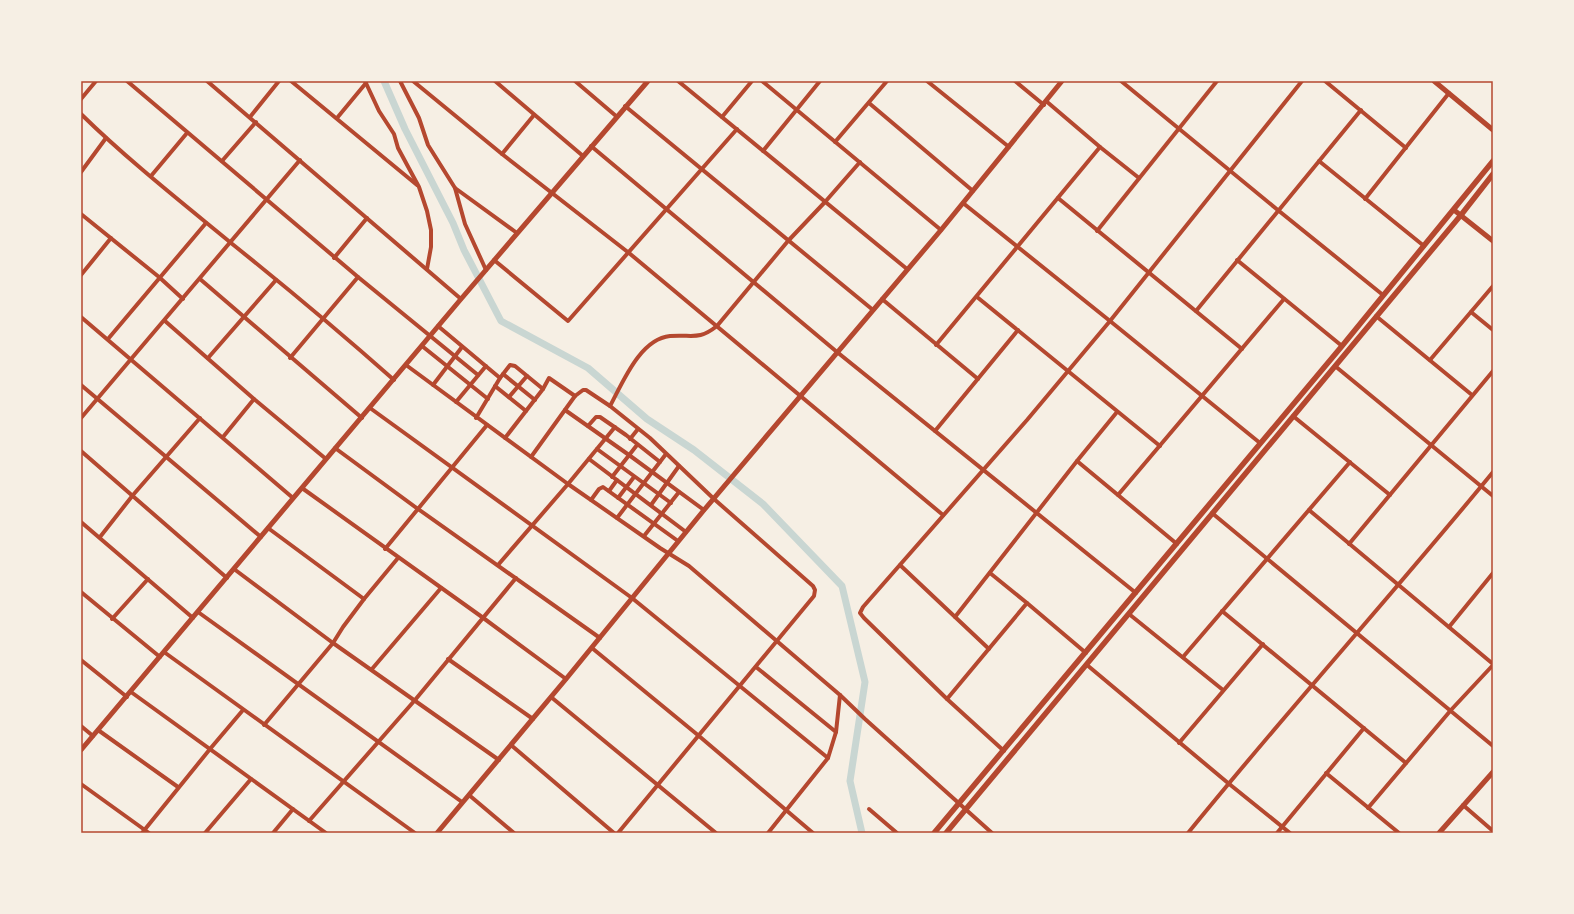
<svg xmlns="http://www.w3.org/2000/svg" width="1574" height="914" font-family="Figtree,sans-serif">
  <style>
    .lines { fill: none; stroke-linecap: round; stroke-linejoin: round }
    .canal { stroke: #c9d6d2; stroke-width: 7 }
    .minor { stroke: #b5482f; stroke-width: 4 }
    .tertiary { stroke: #b5482f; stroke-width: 5 }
    .secondary { stroke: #b5482f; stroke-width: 5.5 }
    .neatline { fill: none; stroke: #b5482f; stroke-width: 1.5 }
  </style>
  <rect width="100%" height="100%" fill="#f6efe4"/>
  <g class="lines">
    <path class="canal" d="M384 81 405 129 453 223 464 250 501 321 588 368 647 419 694 450 763 504 842 586 865 682 850 781 862 833"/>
    <g class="minor">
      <path d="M127 81 358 277 478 375"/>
      <path d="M207 81 461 299"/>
      <path d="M291 81 417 185"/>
      <path d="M365 81 379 111 394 134 398 148 419 187 427 211 431 230V247L427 269"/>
      <path d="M400 81 419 118 428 145 455 188 465 224 486 270"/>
      <path d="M413 81 502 154 629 253 943 515"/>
      <path d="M495 81 583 156"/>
      <path d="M575 81 616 116"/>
      <path d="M678 81 907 269"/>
      <path d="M762 81 941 230"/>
      <path d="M927 81 1009 147"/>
      <path d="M1015 81 1044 105"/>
      <path d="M1121 81 1279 211 1383 295"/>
      <path d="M1325 81 1406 148"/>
      <path d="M81 99 96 81"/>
      <path d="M869 103 973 191"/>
      <path d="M625 106 873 310"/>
      <path d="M81 114C128 160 180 201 231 243 286 287 341 333 394 380"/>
      <path d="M250 117 279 81"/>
      <path d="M722 117 752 81"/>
      <path d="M337 118 366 83"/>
      <path d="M835 142 887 81"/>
      <path d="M591 146 837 352 1136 593"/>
      <path d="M1100 147 1139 178"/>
      <path d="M763 151 820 81"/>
      <path d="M502 154 534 115"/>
      <path d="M222 161 256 122"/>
      <path d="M1319 161 1424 246"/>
      <path d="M81 172 106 138"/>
      <path d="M151 176 187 133"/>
      <path d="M455 188 517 233"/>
      <path d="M1058 198 1242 349"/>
      <path d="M1365 199 1449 93"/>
      <path d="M963 203 1110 321 1260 443"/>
      <path d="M81 214 159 277 183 299"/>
      <path d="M1097 231 1217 81"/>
      <path d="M334 258 367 218"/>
      <path d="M494 260 568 321 737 129"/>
      <path d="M1237 260 1342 346"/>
      <path d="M81 275 111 238"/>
      <path d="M200 279 362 418"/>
      <path d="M977 297 1160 446"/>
      <path d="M882 299 978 379"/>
      <path d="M1196 311 1361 110"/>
      <path d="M1471 312 1493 330"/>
      <path d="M1376 316 1472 395"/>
      <path d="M81 317 293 498"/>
      <path d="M165 321 254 399 326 459"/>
      <path d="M438 326 500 378"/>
      <path d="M108 339 206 223"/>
      <path d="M936 345 1100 147 1046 101"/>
      <path d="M422 346 488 399"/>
      <path d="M208 358 276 280"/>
      <path d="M290 358 358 277"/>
      <path d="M1430 360 1493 286"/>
      <path d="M406 365 568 484 660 548 689 566 840 695 865 719 992 833"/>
      <path d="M1335 366 1493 496"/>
      <path d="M503 374 535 400"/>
      <path d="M81 385 261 537"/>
      <path d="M433 385 462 347"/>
      <path d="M495 386 526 411"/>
      <path d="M509 397 527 376"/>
      <path d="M456 402 486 366"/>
      <path d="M610 406C623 382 640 339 670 336 692 334 698 341 717 326L788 241 825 202 860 162"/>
      <path d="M370 408 632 598 828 758"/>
      <path d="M565 410 629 455 704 510"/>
      <path d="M1293 416 1390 495"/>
      <path d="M81 418 300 160"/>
      <path d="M476 418 500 378 510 365 515 366 543 389"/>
      <path d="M588 426 596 417H600L626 435 660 462"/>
      <path d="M935 431 1018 330"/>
      <path d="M223 437 254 399"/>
      <path d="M505 438 543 389 549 378 575 396"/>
      <path d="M630 439 638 429"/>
      <path d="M335 448 418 509 600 638"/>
      <path d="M597 449 671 503"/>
      <path d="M81 451 227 578"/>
      <path d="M531 457 575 396 583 390H586L610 406 650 438 714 499 813 586 815 590 814 596 618 833"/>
      <path d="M589 459 686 532"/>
      <path d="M1077 461 1177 544"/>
      <path d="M612 477 637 445"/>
      <path d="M302 488 482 617 566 679"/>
      <path d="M609 491 617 480"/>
      <path d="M1118 495 1284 299"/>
      <path d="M618 498 634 477"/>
      <path d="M591 500 599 489 603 487 678 541"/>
      <path d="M651 505 679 466"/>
      <path d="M1309 510 1493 664"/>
      <path d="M1212 513 1493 746"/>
      <path d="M617 518 666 454"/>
      <path d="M81 522 193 618"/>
      <path d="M268 528 364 599"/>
      <path d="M644 536 679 492"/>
      <path d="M100 537 133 495 200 418"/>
      <path d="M1349 544 1493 371"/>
      <path d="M385 549 487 425"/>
      <path d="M498 565 568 484 615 427"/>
      <path d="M900 565 989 649"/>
      <path d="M234 569 333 643 499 760"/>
      <path d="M81 592 160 657"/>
      <path d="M1027 603 1086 653"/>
      <path d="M1222 611 1406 763"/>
      <path d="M198 612 462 802"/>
      <path d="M1129 614 1223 690"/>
      <path d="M955 617 1077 461 1117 412"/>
      <path d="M112 619 148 579"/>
      <path d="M1449 627 1493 573"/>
      <path d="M592 648 699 736 813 833"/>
      <path d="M164 652 415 833"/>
      <path d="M1183 657 1350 462"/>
      <path d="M448 659 533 719"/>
      <path d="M81 660 127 697"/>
      <path d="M1087 665 1228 783 1290 833"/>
      <path d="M756 667 836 732"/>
      <path d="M372 669 441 588"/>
      <path d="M131 692 326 833"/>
      <path d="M551 697 716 833"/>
      <path d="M947 699 1027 603 990 573"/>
      <path d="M264 725 333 643 343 627 364 599 398 558"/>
      <path d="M81 726 93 736"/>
      <path d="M98 730 178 787"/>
      <path d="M1179 743 1263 644"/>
      <path d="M511 745 614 833"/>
      <path d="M1004 751 947 699 864 618 860 613 863 607 1027 420 1110 321 1302 81"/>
      <path d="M1326 773 1399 833"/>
      <path d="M81 784 149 833"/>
      <path d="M469 795 514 833"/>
      <path d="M1463 805 1493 831"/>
      <path d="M1368 808 1451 710 1493 665"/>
      <path d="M869 809 897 833"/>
      <path d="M309 821 415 700 516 578"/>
      <path d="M142 833 210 749 243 710"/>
      <path d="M205 833 251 779"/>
      <path d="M273 833 293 809"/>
      <path d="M768 833 828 758 836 732 840 695"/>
      <path d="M1188 833C1287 711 1393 594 1493 472"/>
      <path d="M1277 833 1364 728"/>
    </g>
    <g class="tertiary">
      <path d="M1434 81 1493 130"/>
      <path d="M1454 210 1493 241"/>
      <path d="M81 750 461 299 648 81"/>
      <path d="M437 833 566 679 704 510 941 230 1062 81"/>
      <path d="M1439 833 1493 772"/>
    </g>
    <g class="secondary">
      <path d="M934 833 1342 346 1493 161"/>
      <path d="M946 833 1461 215 1493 174"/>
    </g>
  </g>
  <rect width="1574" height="914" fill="none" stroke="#f6efe4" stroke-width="164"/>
  <rect x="82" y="82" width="1410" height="750" class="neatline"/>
</svg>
